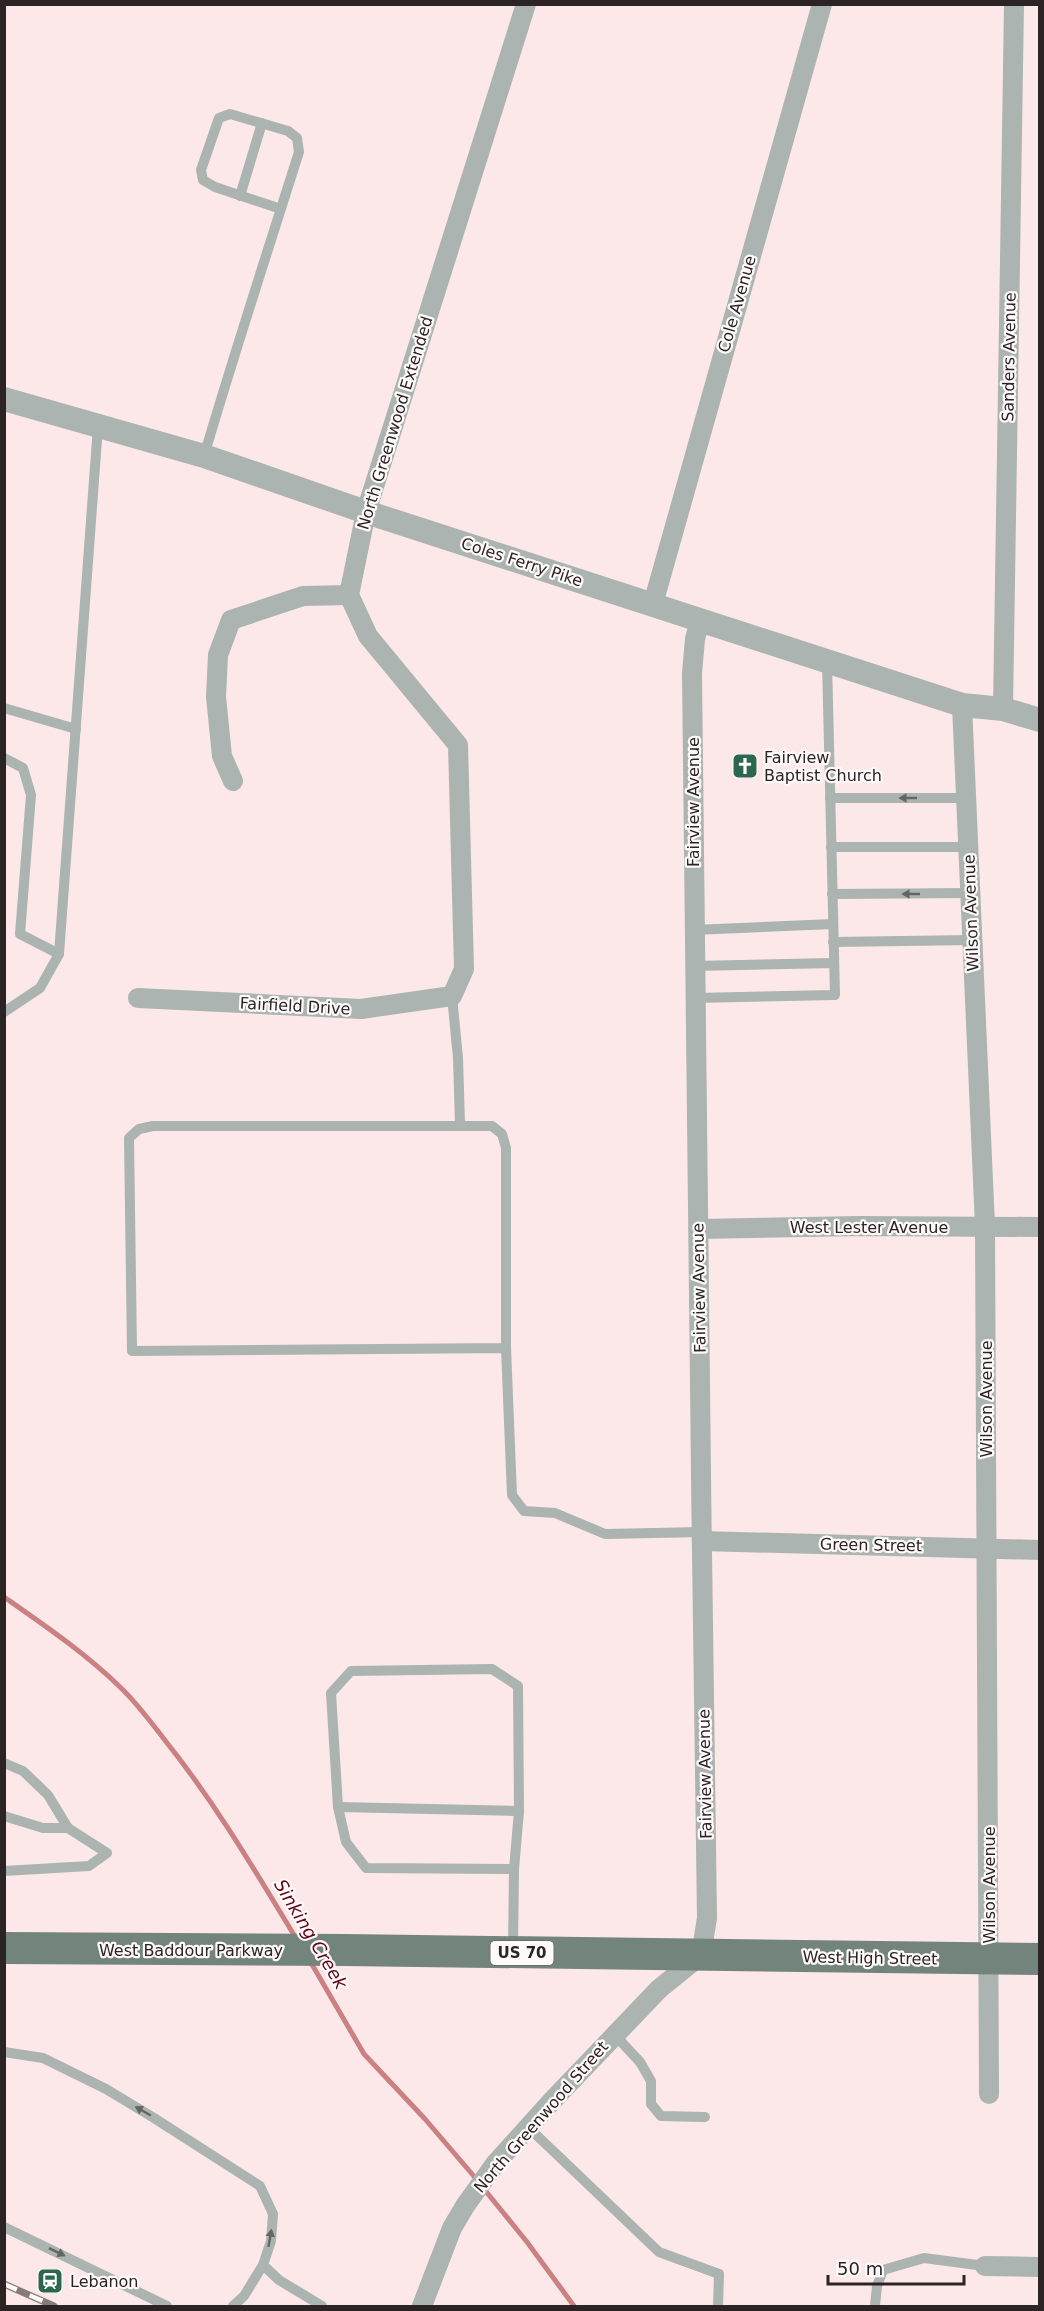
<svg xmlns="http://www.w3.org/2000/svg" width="1044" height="2311" font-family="'DejaVu Sans',sans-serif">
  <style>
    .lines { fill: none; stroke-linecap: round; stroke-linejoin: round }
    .stream { stroke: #cb8082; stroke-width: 5 }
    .service { stroke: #abb4b0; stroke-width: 10 }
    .minor { stroke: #abb4b0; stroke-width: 20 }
    .tertiary { stroke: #abb4b0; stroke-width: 24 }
    .primary { stroke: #73847c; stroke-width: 32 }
    .rail-casing { stroke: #877a7a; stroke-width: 7 }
    .rail { stroke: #fffafa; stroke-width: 4.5; stroke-dasharray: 14; stroke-linecap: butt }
    .oneway { fill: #656563 }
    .labels { text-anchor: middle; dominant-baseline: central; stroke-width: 4.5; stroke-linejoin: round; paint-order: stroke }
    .shield { fill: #fffafa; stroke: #6b6464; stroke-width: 1.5 }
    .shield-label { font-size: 15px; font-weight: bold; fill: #2c2424 }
    .street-label { font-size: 16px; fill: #2c2424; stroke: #fffafa }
    .poi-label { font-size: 16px; fill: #2c2424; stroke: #fffafa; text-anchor: start }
    .water-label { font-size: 18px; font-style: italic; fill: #630519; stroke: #fffafa }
  </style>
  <rect width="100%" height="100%" fill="#fce8e8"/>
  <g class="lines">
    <g class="stream">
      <path d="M4 1597C44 1625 85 1653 120 1687 136 1702 150 1721 164 1739 216 1804 254 1869 297 1940"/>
      <path d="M310 1961 364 2054 425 2119 478 2181"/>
      <path d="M484 2189 527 2242 574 2306"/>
    </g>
    <g class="service">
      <path d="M240 196 262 123"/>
      <path d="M204 456C234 354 267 253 299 152L297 138 288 131 230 114 219 118 201 170 203 180 215 187 281 209"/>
      <path d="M4 708 76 729"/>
      <path d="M4 758 23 768 31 795 20 934 59 954"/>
      <path d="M830 798H966"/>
      <path d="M831 847H968"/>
      <path d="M832 894 970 893"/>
      <path d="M693 930 833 924"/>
      <path d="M833 942 972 940"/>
      <path d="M693 966 834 963"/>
      <path d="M452 996 458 1058 460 1124"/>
      <path d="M693 998 835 995 827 661"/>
      <path d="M4 1012 40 988 59 954 98 426"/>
      <path d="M506 1348 132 1351 129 1138 139 1129 153 1126H492L502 1134 506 1148V1348L512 1495 524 1511 555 1513 605 1534 702 1532"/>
      <path d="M4 1763 23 1771 48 1795 68 1828 107 1853 89 1866 4 1871"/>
      <path d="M338 1807 519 1811"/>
      <path d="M4 1816 43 1828H68"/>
      <path d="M513 1949 514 1869 519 1811 518 1686 492 1669 351 1671 331 1693 338 1807 346 1842 366 1868 514 1869"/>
      <path d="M614 2034 640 2062 651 2081V2104L661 2116 705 2117"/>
      <path d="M4 2052 43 2058 106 2089 154 2118 260 2186 273 2214 271 2241 263 2265 279 2280 322 2306"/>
      <path d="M528 2127 659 2252 719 2274 718 2306"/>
      <path d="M4 2227 167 2306"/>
      <path d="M233 2306 244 2296 263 2265"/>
      <path d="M875 2306 877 2286 883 2270 924 2258 985 2266"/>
    </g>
    <g class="minor">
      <path d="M653 604 822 4"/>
      <path d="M962 705 985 1226 989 2094"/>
      <path d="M1003 709 1014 4"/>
      <path d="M233 781 222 756 216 697 218 655 231 620 303 596 349 595"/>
      <path d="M138 998 361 1009 452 996 464 969 458 745 368 636 349 595 366 512 526 4"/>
      <path d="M699 1229 862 1226 1040 1227"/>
      <path d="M702 1541 1040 1550"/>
      <path d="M985 2266 1040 2267"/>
      <path d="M422 2306 452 2228 465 2206 495 2164 551 2102 659 1989 701 1955 707 1918C702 1503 694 1088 692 673L695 639 700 620"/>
    </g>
    <path class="tertiary" d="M4 399 204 456 366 512 962 705 1003 709 1040 720"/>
    <path class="primary" d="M4 1948 344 1950 1040 1959"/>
    <g class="rail-casing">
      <path id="rail" d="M4 2284 54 2306"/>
    </g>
    <use href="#rail" class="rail"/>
  </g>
  <defs><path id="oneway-solid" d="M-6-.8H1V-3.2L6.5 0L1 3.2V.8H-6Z" transform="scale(1.5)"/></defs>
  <g class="oneway">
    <use href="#oneway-solid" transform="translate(908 798) rotate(180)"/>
    <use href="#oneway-solid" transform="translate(911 894) rotate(180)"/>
    <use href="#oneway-solid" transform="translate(143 2111) rotate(-150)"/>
    <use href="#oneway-solid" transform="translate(270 2238) rotate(-80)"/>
    <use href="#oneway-solid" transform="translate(57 2252) rotate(26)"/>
  </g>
  <defs>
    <g id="church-square" transform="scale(1.35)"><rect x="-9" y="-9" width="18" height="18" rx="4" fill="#2c664f" stroke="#fffafa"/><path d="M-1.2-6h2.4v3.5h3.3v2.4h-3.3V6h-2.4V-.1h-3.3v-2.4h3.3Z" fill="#fff"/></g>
    <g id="station-square" transform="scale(1.35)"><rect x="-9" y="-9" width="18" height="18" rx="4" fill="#2c664f" stroke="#fffafa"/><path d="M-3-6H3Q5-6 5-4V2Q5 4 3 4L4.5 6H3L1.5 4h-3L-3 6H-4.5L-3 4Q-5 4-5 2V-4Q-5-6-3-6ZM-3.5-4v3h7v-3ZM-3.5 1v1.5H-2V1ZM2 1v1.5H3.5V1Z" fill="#fff"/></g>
  </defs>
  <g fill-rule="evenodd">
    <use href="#church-square" x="745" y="766"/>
    <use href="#station-square" x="50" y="2281"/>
  </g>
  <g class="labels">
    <rect class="shield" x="490.5" y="1941" width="63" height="24" rx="4.5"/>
    <g class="shield-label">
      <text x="522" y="1953">US 70</text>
    </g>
    <g class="street-label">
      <text transform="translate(737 304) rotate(-74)">Cole Avenue</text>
      <text transform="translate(1009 357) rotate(-89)">Sanders Avenue</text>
      <text transform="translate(395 423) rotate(-73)">North Greenwood Extended</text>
      <text transform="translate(522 562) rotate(18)">Coles Ferry Pike</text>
      <text transform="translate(693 802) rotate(-90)">Fairview Avenue</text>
      <text transform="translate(971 913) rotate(-92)">Wilson Avenue</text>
      <text transform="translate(295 1006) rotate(3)">Fairfield Drive</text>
      <text x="869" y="1227">West Lester Avenue</text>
      <text transform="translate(699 1288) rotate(-91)">Fairview Avenue</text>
      <text transform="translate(986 1399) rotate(-90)">Wilson Avenue</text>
      <text transform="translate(871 1545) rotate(1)">Green Street</text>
      <text transform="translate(705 1774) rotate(-91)">Fairview Avenue</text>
      <text transform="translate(989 1885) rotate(-90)">Wilson Avenue</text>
      <text x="191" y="1950">West Baddour Parkway</text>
      <text transform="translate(870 1958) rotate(1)">West High Street</text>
      <text transform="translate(541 2117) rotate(-49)">North Greenwood Street</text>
    </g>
    <g class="poi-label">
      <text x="764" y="757">Fairview<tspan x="764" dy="18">Baptist Church</tspan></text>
      <text x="70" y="2281">Lebanon</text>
    </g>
    <g class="water-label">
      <text transform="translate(311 1934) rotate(59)">Sinking Creek</text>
    </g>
  </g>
  <rect width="1044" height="2311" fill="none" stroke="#2c2424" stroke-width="12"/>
  <path d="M828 2275v9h136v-9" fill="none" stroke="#2c2424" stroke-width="3"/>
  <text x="837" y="2275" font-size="18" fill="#2c2424" stroke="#fffafa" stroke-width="4.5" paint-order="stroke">50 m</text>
</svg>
